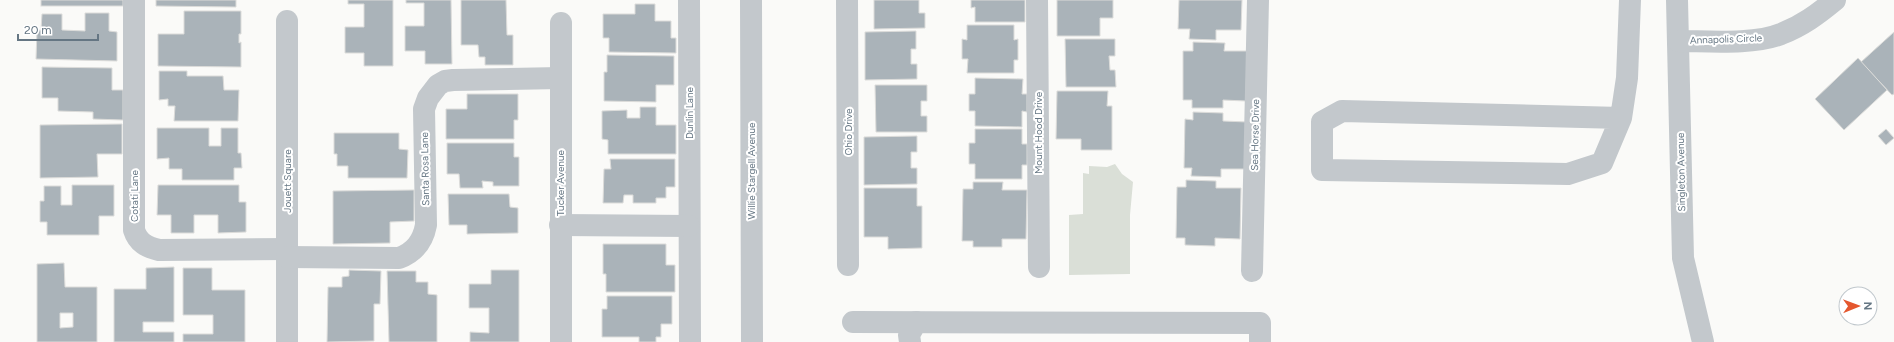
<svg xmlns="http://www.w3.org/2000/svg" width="1894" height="342" font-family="Figtree,sans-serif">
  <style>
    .green { fill: #dadfd7 }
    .building { fill: #aab3b9; stroke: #dcdcda; fill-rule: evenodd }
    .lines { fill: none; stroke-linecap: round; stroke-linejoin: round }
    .minor { stroke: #c3c8cc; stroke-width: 22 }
    .labels { text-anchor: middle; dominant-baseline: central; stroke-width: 4; stroke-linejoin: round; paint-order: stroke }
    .street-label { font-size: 10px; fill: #657683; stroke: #fff }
  </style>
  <rect width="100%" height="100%" fill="#fafaf8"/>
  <path class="green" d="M1115 164 1122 174 1133 182 1130 215V274L1069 275V215L1083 214V173L1089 174V166L1107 167Z"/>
  <g class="building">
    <rect x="41" y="0" width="82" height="6"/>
    <path d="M156 0H236V7L156 6Z"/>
    <path d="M348 0H393V66H364V53H345V27H364V4H348Z"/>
    <path d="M406 0H451L452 64H425V51H405V26H424V3H406Z"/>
    <path d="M461 0H506L507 35H513V65H485V57H479L478 45H461Z"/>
    <path d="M874 0H919V13H925V28L874 29Z"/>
    <path d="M971 0H1025V22H975V7L971 8Z"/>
    <path d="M1057 0H1113V18H1100V36H1057Z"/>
    <path d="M1179 0H1242L1241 30H1216V40L1189 39 1190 29H1178Z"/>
    <path d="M635 4H655V21H671V38H676V53L609 52V38H603V14H635Z"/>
    <path d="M184 11H241V34H239V43L241 42V67L158 66V34H184Z"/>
    <path d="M85 13H109V31L117 32V61L36 59 37 30H41L42 14H62V30L85 31Z"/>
    <path d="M967 25H1014V40L1018 39V60H1014V73H967L968 59H962V39L967 40Z"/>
    <path d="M916 31V49H911V64H917V79L865 80V32Z"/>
    <path d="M1894 32V94L1892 95 1861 62Z"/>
    <path d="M1065 39H1115V56H1109L1110 70H1115L1116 87H1066Z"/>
    <path d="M1193 42 1225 43 1224 51H1247L1246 101 1223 100V108H1192V100H1183V51H1193Z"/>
    <path d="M607 55 674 56V85H656V102L604 101V72H607Z"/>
    <path d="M1858 58 1887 90 1844 130 1815 99Z"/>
    <path d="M42 67 112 68V90H123V120L93 119V112L58 111V98H42Z"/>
    <path d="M159 71H187V76H223L224 90H239L238 121H174L175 106H168V99L159 100Z"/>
    <path d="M975 78 1023 79 1022 94H1027V112L1022 111V127L975 126V111H969V94H975Z"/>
    <path d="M875 85H927V101H921V116H927V132H876Z"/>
    <path d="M1057 91H1108L1107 106H1112V150H1081V139H1056Z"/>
    <path d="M467 94H518V120H514V139H446V109H467Z"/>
    <path d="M640 107H656V125H676V154H608V140L602 139V111L627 110V118H640Z"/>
    <path d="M1193 112 1223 113V121L1247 122 1245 169H1221V177L1191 176 1192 168H1184L1185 119 1193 120Z"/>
    <path d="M122 124V154H97L98 177 40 178V125Z"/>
    <path d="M157 128H209V146H221V128H238V153H241L242 168H234V180H182V169H169V158L157 159Z"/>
    <path d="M975 129H1022V144H1027V165H1022V179H975V164H969V143H975Z"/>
    <path d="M1886 129 1894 138 1886 145 1878 136Z"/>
    <path d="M334 133H399V149L408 150 407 178H348V166H337V154H334Z"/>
    <path d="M917 136V152H911V168H917V184L864 185V137Z"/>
    <path d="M447 143H514V157H519V186H493V182L482 181 483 188H460L459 174H447Z"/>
    <path d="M610 159H675V187H666V198H656V203H633V195H624L623 203H603L604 169H611Z"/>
    <path d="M1186 180 1216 181V188H1241L1240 239 1215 238V246L1185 245V238H1176L1177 187H1186Z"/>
    <path d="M973 182H1003L1002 190H1027L1026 239H1002V247H973V241H962L963 189H973Z"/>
    <path d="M72 185H114V216H99V235H47V222H40V201H44V186H61V205H72Z"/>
    <path d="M158 185H239V202H246V232L218 233V215H194V233H171V215H157Z"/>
    <path d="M864 188H917V206H922V248L888 249V237H864Z"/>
    <path d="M414 190V221L390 222V243L333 244V191Z"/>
    <path d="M448 194H509L510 207 518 208V233L467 234V225H449Z"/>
    <path d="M603 244H666V265H675V292H606V274H603Z"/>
    <path d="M64 263 65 287H97V342H37V264ZM60 313H73V327L60 328Z"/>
    <path d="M174 267V322H143V332H174V342H114V289H146V268Z"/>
    <path d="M183 268H212V290H245V342H183V334H213V315H183Z"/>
    <path d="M349 270 381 271 380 304H374V341L327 342 328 287H342V277L349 276Z"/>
    <path d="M491 270H519V342H470V332L489 333V308H469V284H491Z"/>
    <path d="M387 271H416V282H428V294L437 295V342H389Z"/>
    <path d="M607 296H672V324H661V337H656V342H639V337H602V309H607Z"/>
  </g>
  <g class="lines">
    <g class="minor">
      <path d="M134 0V230C138 243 147 247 159 250L287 249"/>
      <path d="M689 0 690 342"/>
      <path d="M751 0 752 342"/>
      <path d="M847 0 848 265"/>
      <path d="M1037 0 1039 267"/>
      <path d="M1677 0 1683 258 1703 342"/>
      <path d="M287 21V342"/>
      <path d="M1678 41C1706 41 1755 45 1781 34 1802 26 1818 14 1835 0"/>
      <path d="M1621 118 1602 163 1568 174 1322 170V122L1342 111 1621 118 1627 78 1630 0"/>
      <path d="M560 225 689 226"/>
      <path d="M287 257 399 258C415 252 423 241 426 225L424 109 428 98 438 85 445 81 453 80 561 78"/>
      <path d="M1252 271 1258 0"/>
      <path d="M853 322 1260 323V342"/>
      <path d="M561 342V23"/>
      <path d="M910 342 909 335 916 322"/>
    </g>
  </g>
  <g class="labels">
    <g class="street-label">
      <text transform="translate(1726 39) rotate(-2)">Annapolis Circle</text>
      <text transform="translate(689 113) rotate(-90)">Dunlin Lane</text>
      <text transform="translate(848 132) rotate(-90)">Ohio Drive</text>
      <text transform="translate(1038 133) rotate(-90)">Mount Hood Drive</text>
      <text transform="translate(1255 135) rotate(-89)">Sea Horse Drive</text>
      <text transform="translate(425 169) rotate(-91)">Santa Rosa Lane</text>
      <text transform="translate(751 171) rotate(-90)">Willie Stargell Avenue</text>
      <text transform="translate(1681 172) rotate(-91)">Singleton Avenue</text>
      <text transform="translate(287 181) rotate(-90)">Jouett Square</text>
      <text transform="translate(560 183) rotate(-90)">Tucker Avenue</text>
      <text transform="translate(134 196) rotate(-90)">Cotati Lane</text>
    </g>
  </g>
  <g transform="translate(1858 306) rotate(89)"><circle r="19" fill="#ffffff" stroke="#c1c8cd"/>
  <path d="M0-3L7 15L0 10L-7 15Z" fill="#e4572e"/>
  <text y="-6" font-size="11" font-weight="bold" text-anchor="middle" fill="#657683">N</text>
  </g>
  <path d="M18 34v6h80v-6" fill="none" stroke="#657683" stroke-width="2"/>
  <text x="24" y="34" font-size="12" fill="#657683" stroke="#ffffff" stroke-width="3" paint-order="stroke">20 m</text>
</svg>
